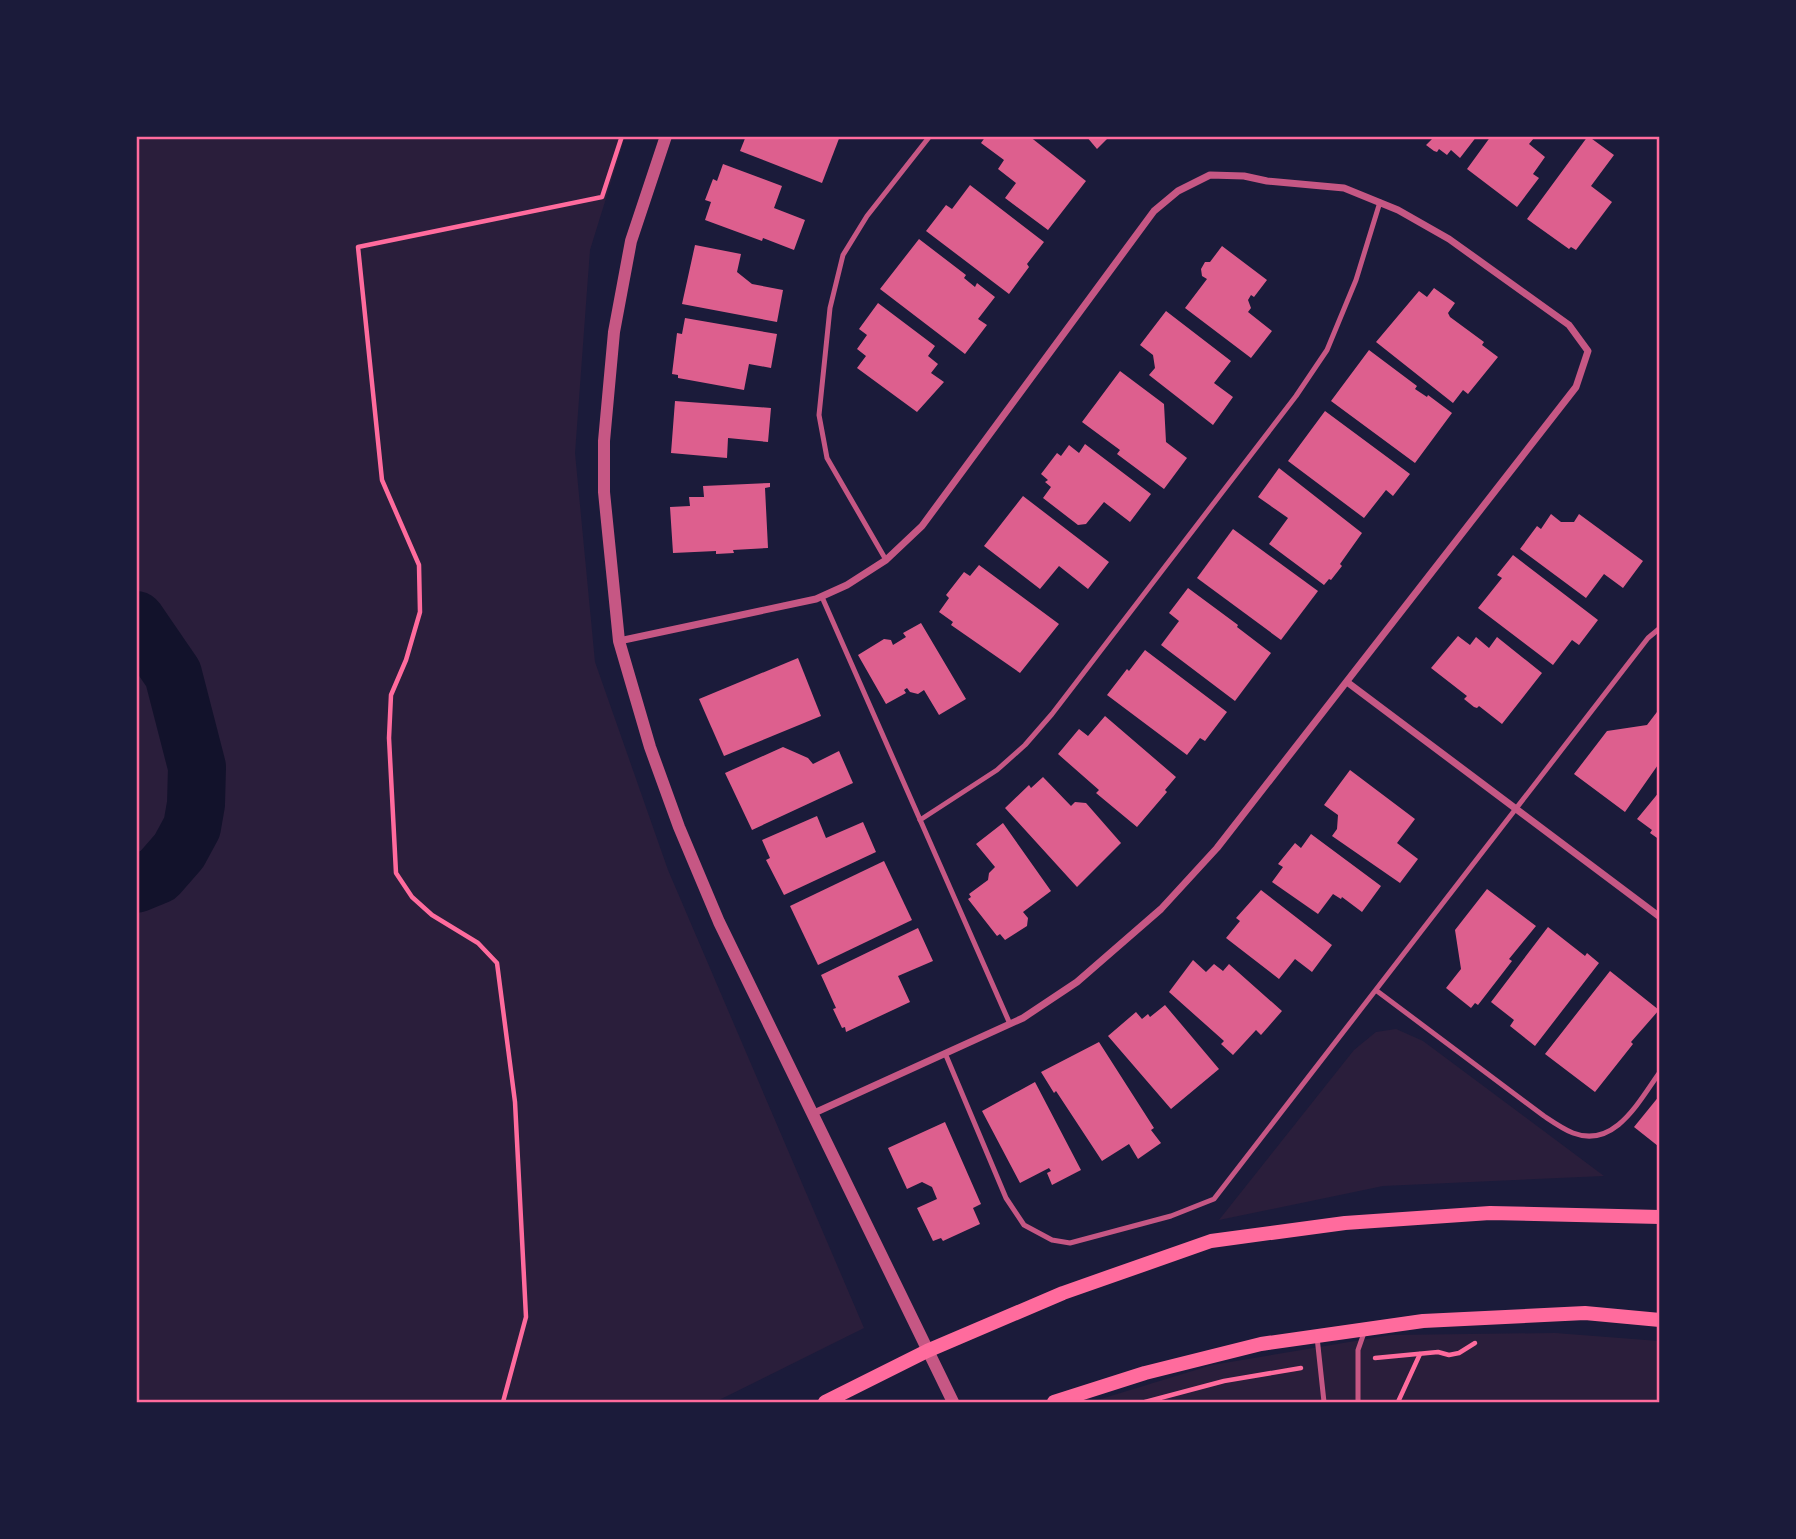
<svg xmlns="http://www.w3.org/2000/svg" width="1796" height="1539" font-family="Ubuntu,sans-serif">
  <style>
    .green { fill: #2a1e3b }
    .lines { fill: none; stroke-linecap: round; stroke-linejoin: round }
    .river { stroke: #12122b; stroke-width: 58 }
    .building { fill: #dd5f8e }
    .path { stroke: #ff6b9d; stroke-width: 4.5 }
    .service { stroke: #c65784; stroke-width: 5 }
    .minor { stroke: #c65784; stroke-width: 7 }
    .tertiary { stroke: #c65784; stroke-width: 12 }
    .secondary { stroke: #ff6b9d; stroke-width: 14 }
    .neatline { fill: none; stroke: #ff6b9d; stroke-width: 2.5 }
  </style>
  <rect width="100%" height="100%" fill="#1b1b3a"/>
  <g class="green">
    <path d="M136 137H625L590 250 575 453 595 662 668 870 864 1328 715 1402H137Z"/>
    <path d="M1396 1029 1423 1041 1604 1176 1383 1186 1219 1220 1354 1050 1376 1032Z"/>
    <path d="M1555 1333 1659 1341V1402H1091L1212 1365 1391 1335Z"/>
  </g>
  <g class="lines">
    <path class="river" d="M136 620 173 674 197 767 196 804 192 827 179 851 158 875 136 884"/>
  </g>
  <g class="building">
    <path d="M746 136H840L822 183 740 151Z"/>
    <path d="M986 136H1029L1086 181 1048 230 1005 198 1016 183 998 169 1004 160 981 143Z"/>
    <path d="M1086 136H1110L1097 149Z"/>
    <path d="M1429 136H1477L1460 158 1451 150 1447 155 1439 149 1437 152 1434 151 1426 145 1432 139Z"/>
    <path d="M1491 136H1532L1534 138 1529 144 1545 157 1533 174 1539 178 1517 207 1467 169Z"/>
    <path d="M1588 136 1614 155 1591 186 1612 202 1576 250 1571 247 1569 249 1527 219Z"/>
    <path d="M723 164 782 186 774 208 805 220 794 250 763 238 762 241 705 220 711 202 705 200 713 179 717 181Z"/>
    <path d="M970 185 1044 242 1027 264 1029 267 1009 294 926 231 946 205 952 209Z"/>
    <path d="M919 239 966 275 964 278 975 287 977 283 995 297 978 319 987 325 965 354 880 289Z"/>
    <path d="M695 245 741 254 737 272 752 284 783 290 777 322 682 304Z"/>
    <path d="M1222 246 1267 280 1254 297 1251 295 1248 300 1251 308 1248 312 1272 331 1251 358 1185 308 1207 279 1202 276 1201 269 1205 262H1210Z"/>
    <path d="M1434 288 1455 303 1448 313 1450 317 1484 342 1482 345 1498 357 1468 394 1463 390 1453 403 1376 342 1419 291 1427 297Z"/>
    <path d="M878 303 935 346 928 356 938 364 931 373 944 382 917 412 857 368 866 356 857 349 867 335 859 329Z"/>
    <path d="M1166 311 1231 361 1214 383 1233 397 1213 425 1149 375 1155 368 1153 355 1140 345Z"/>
    <path d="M685 318 777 334 771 368 749 364 744 390 678 378V375L672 374 677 333 682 334Z"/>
    <path d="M1369 350 1417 386 1415 389 1427 397 1428 395 1452 413 1415 463 1331 401Z"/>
    <path d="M1120 371 1164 404 1166 442 1187 458 1164 489 1117 454 1120 450 1082 422Z"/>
    <path d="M675 401 771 408 768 442 728 438 727 458 671 453Z"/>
    <path d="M1325 411 1410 474 1393 496 1386 490 1364 518 1288 461Z"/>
    <path d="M1085 444 1151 494 1130 522 1104 502 1086 524 1078 525 1043 498 1051 487 1045 482 1048 480 1041 474 1057 453 1061 456 1069 445 1079 453Z"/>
    <path d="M1279 468 1362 533 1340 564 1342 566 1331 580 1329 579 1324 585 1269 544 1288 518 1258 497Z"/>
    <path d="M770 483V487L765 488 768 548 733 550 734 553 716 554V551L673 553 670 507 690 506 689 497H704L703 486Z"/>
    <path d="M1023 496 1109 562 1088 589 1059 566 1040 589 984 546Z"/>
    <path d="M1551 514 1561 522H1574L1579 514 1643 561 1623 588 1604 574 1586 598 1520 549 1537 526 1541 529Z"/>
    <path d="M1233 529 1318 591 1281 640 1197 578Z"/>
    <path d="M1513 555 1598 620 1579 645 1572 640 1553 665 1478 608 1502 578 1497 575Z"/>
    <path d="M979 565 1059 624 1020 673 951 625 953 622 939 612 949 598 946 595 964 572 970 576Z"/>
    <path d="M1188 588 1238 625 1237 627 1271 653 1235 701 1161 645 1179 621 1169 613Z"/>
    <path d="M921 623 966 699 939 715 924 690 918 694 910 692 907 688 904 690 906 693 886 704 858 655 884 639 891 640 893 645 906 637 903 633Z"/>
    <path d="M1458 636 1470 645 1476 637 1489 648 1497 637 1542 673 1502 724 1479 706 1477 708 1474 707 1464 699 1467 696 1431 668Z"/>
    <path d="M1145 650 1227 712 1205 741 1200 738 1187 755 1107 695 1127 669 1129 671Z"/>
    <path d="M798 658 821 716 724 756 699 699Z"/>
    <path d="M1660 708V762L1625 812 1574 774 1607 731 1647 725Z"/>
    <path d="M1105 716 1176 777 1165 790 1167 792 1137 827 1096 793 1099 790 1058 754 1079 729 1088 736Z"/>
    <path d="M783 747 808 758 813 764 839 751 853 783 752 830 725 773Z"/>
    <path d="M1350 770 1415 819 1397 843 1418 859 1400 883 1332 836 1337 829 1338 815 1324 805Z"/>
    <path d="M1043 777 1071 806 1075 802 1086 803 1121 843 1077 887 1005 808 1029 785 1031 788Z"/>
    <path d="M1660 791V840L1650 833 1652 830 1637 819Z"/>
    <path d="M817 816 826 838 863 822 876 852 784 895 766 860 770 858 762 840Z"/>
    <path d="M1003 823 1051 891 1023 912 1028 918 1027 926 1005 940 1000 934 997 936 968 899 971 897 969 894 988 880 989 873 995 867 976 844Z"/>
    <path d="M1311 834 1381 886 1362 912 1342 897 1341 899 1333 894 1318 914 1272 882 1283 867 1278 864 1295 843 1301 848Z"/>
    <path d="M884 861 912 920 818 965 790 906Z"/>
    <path d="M1487 889 1536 926 1509 959 1512 961 1478 1005 1475 1003 1471 1008 1446 988 1461 969 1455 930Z"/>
    <path d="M1261 890 1332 945 1312 972 1295 959 1279 979 1226 938 1240 921 1236 918Z"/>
    <path d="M1548 927 1585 956 1587 953 1599 963 1535 1046 1510 1026 1514 1020 1491 1002Z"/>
    <path d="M918 928 933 961 898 976 910 1002 846 1032 845 1027 842 1028 833 1009 836 1008 821 975Z"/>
    <path d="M1193 960 1206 972 1214 964 1223 971 1229 964 1282 1011 1261 1035 1256 1030 1233 1055 1221 1044 1224 1041 1169 992Z"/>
    <path d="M1610 971 1659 1010 1631 1042 1633 1044 1595 1092 1545 1054Z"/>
    <path d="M1165 1005 1219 1069 1171 1109 1108 1036 1136 1012 1142 1019 1148 1014 1150 1017Z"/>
    <path d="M1099 1042 1154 1128 1151 1130 1161 1143 1138 1159 1129 1144 1102 1161 1056 1091 1054 1093 1041 1072Z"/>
    <path d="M1035 1082 1081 1170 1052 1185 1047 1173 1051 1171 1049 1168 1020 1183 982 1111Z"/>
    <path d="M1660 1095V1144L1658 1146 1634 1127Z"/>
    <path d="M945 1122 981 1204 973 1208 980 1224 943 1241 941 1238 933 1241 917 1208 937 1199 932 1187 922 1182 907 1189 888 1148Z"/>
  </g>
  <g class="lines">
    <g class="path">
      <path d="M1375 1358 1438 1352 1449 1355 1459 1353 1475 1343"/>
      <path d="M503 1402 526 1317 515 1102 497 963 478 943 432 915 412 897 396 873 389 738 391 695 406 660 420 612 419 565 382 480 358 247 602 197 622 136"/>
      <path d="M1145 1402 1224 1381 1301 1368"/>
      <path d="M1398 1402 1420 1354"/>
    </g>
    <g class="service">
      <path d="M886 560 827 458 819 415 830 308 843 255 867 216 930 136"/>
      <path d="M822 597 1010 1024"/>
      <path d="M920 820 997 770 1025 745 1052 714 1296 396 1327 350 1356 280 1380 202"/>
      <path d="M1377 991 1544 1116C1553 1122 1563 1129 1573 1133 1615 1149 1639 1101 1660 1072"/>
      <path d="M945 1053 1006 1198 1024 1225 1052 1240 1070 1243 1171 1216 1214 1199 1648 638 1660 628"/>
      <path d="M1317 1337 1324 1402"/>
      <path d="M1358 1402V1350L1365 1330"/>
    </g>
    <g class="minor">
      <path d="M619 641 816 599 847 585 886 560 922 526 1154 211 1178 191 1210 175 1244 176 1267 181 1344 188 1398 210 1449 239 1569 325 1588 351 1576 387 1217 848 1161 909 1077 982 1023 1018 812 1114"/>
      <path d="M1347 682 1660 917"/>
    </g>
    <path class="tertiary" d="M666 136 631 241 614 332 604 441V492L619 641 650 747 679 827 719 922 953 1402"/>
    <g class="secondary">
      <path d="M825 1402 927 1351 1063 1293 1211 1241 1345 1223 1490 1213 1660 1217"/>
      <path d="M1054 1402 1145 1373 1261 1344 1423 1321 1585 1313 1660 1320"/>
    </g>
  </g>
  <rect width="1796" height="1539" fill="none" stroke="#1b1b3a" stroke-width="276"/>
  <rect x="138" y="138" width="1520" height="1263" class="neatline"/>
</svg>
